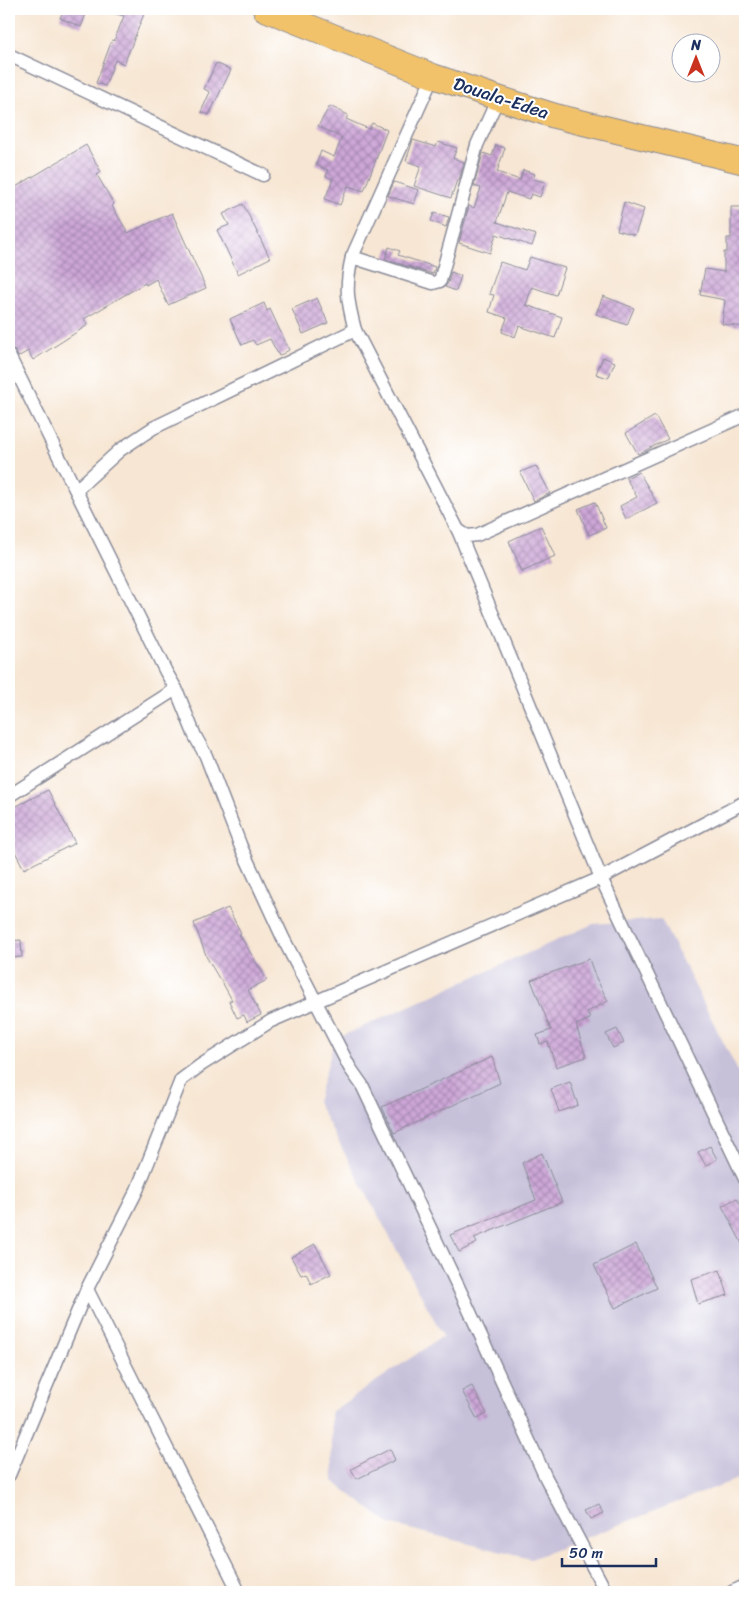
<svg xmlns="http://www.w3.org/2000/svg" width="754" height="1601" font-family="Sriracha,sans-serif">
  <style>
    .industrial { fill: #c6c0d9 }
    .building { fill: url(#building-cross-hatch) }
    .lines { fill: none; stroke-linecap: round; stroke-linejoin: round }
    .street-casing { stroke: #898a98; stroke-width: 15 }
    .highway-casing { stroke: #898a98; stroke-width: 26 }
    .street { stroke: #fff; stroke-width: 12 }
    .highway { stroke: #f2c26a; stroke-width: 24 }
    .labels { text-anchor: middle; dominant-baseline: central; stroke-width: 4; stroke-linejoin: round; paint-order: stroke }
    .street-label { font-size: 18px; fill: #1b2f5e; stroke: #fff }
  </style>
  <defs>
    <pattern id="building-cross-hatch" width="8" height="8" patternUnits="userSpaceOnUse" patternTransform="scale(1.25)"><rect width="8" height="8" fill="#cda7d7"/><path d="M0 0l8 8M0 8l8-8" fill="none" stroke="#a688b2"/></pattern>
  </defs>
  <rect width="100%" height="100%" fill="#fff"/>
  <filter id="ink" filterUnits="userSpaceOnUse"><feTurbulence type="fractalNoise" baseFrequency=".02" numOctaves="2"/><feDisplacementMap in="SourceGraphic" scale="10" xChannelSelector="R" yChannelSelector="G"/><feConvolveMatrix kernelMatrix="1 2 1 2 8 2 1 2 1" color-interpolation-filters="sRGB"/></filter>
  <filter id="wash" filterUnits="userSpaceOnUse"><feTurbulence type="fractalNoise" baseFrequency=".0096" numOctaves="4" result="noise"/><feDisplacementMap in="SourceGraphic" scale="20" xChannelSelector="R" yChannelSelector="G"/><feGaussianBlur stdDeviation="1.12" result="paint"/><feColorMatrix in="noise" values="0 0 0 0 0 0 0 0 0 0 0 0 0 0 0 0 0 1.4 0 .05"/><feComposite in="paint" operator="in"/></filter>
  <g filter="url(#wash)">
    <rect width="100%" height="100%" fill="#f7e6d3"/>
    <path class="industrial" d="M661 919 745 1085V1476L531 1559 389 1524 333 1481 331 1412 443 1336 317 1102 335 1039 593 924Z"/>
    <g id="blocks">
      <g class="building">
        <path d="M64 9H88L81 27 60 18Z"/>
        <path d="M106 9H146L124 64 115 60 105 86 96 83 112 40 114 41 124 16 106 11Z"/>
        <path d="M216 63 231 70 209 115 201 112 210 92 204 89Z"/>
        <path d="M330 106 348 115 346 119 369 129 372 123 387 130 364 191 348 186 340 205 325 199 333 179 326 176 328 170 316 165 321 151 334 157 342 138 318 126Z"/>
        <path d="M413 140 436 147 438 142 457 148 453 158 464 162 459 180H457L451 198 414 186 421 166 406 161Z"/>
        <path d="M86 145 101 172 97 175 114 204 112 206 128 233 172 213 206 288 168 305 156 279 146 285 145 283 84 319 88 325 33 360 28 351 18 357 16 352 9 346V191Z"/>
        <path d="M496 145 505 148 497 172 520 180 523 170 535 174 533 179 545 182 540 197 531 194 529 199 507 192 497 222 536 235 532 246 496 234 490 253 459 243 469 206 474 208 481 188 474 186 483 153 492 156Z"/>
        <path d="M394 182 419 190 414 204 388 196Z"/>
        <path d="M624 202 644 209 635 235 617 230Z"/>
        <path d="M243 204 270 258 238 274 217 230 229 225 223 214Z"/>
        <path d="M731 207H745V268L742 281 744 327 722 324 725 300 700 295 705 269 724 272V252H727V238H731Z"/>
        <path d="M434 213 449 217 446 227 431 221Z"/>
        <path d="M389 247 400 251 398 255 435 267 433 274 385 259Z"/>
        <path d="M530 257 565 268 556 295 532 287 526 305 562 317 555 338 519 326 515 337 502 332 507 318 489 312 494 295 489 294 500 262 525 270Z"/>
        <path d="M451 272 461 276 456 291 445 287 448 283Z"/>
        <path d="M603 296 634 308 627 325 596 314Z"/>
        <path d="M317 298 328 323 303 334 292 309Z"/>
        <path d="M264 303 267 311 270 309 289 350 279 356 270 339 256 345 253 340 242 345 230 319Z"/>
        <path d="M603 357 615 362 608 378 596 374Z"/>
        <path d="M655 416 668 439 638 454 626 433Z"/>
        <path d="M536 466 550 493 534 501 520 472Z"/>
        <path d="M639 472 657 503 626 519 620 506 637 497 626 478Z"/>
        <path d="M595 502 606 528 589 535 578 509Z"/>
        <path d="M541 526 555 556 522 571 509 541Z"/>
        <path d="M48 790 75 843 24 869 9 840V810Z"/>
        <path d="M228 908 241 933 239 934 267 980 248 990 261 1015 247 1022 244 1015 237 1018 229 1001 232 1000 221 980H220L207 958 194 923Z"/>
        <path d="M21 940 22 957 10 958 9 941Z"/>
        <path d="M589 959 595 976 608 1001 587 1012 590 1019 576 1025 586 1057 556 1067 548 1042 540 1044 537 1035 551 1030 531 980Z"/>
        <path d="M617 1029 624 1043 613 1048 606 1034Z"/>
        <path d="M492 1057 500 1083 394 1133 382 1107Z"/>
        <path d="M570 1082 578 1105 559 1112 551 1089Z"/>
        <path d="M710 1146 717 1159 706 1166 698 1152Z"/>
        <path d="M542 1153 562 1202 474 1238 477 1243 459 1252 450 1235 536 1200 522 1163Z"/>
        <path d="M737 1198 745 1214V1249L722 1206Z"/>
        <path d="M315 1244 331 1274 311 1284 306 1273 301 1275 291 1257Z"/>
        <path d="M636 1244 657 1288 615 1308 594 1265Z"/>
        <path d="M720 1270 728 1295 698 1304 691 1279Z"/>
        <path d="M472 1386 487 1414 477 1419 462 1391Z"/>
        <path d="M390 1449 395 1460 357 1479 351 1469Z"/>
        <path d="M599 1504 604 1513 591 1519 586 1510Z"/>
      </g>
    </g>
  </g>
  <g filter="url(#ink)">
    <use href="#blocks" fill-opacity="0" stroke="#898a98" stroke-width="1"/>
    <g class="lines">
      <g class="street-casing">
        <g id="street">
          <path d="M9 55 263 175"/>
          <path d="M433 76 352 257C345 287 347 300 355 330L458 530 467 536 477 535 745 415"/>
          <path d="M352 257 433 283 440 281 477 145 498 98"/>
          <path d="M9 356 166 672 176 689 195 736 206 756 241 847 283 938 350 1068 362 1085 464 1299 546 1478 606 1592"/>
          <path d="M76 490 120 450 153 428 355 330"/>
          <path d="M458 530 601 878 745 1179"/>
          <path d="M9 796 176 689"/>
          <path d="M87 1289 239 1592"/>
          <path d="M9 1475 87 1289 137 1190 181 1080 201 1065 271 1021 601 878 745 802"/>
          <path d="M732 1592 745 1586"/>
        </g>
      </g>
      <g class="highway-casing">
        <path id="highway" d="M265 9 433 76 498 98 555 116 745 162"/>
      </g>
      <use href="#street" class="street"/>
      <use href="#highway" class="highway"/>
    </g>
  </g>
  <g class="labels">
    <g class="street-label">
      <text transform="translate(501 98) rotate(18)">Douala-Edea</text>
    </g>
  </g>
  <rect width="754" height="1601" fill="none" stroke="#fff" stroke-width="30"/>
  <g transform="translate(696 58)"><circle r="24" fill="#ffffff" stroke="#a4acbf"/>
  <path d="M0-4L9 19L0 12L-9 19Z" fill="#c8321e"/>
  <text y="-8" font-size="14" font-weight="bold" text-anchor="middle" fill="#1b2f5e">N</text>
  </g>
  <path d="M562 1558v8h94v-8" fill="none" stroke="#1b2f5e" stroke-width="2.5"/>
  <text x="569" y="1558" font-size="15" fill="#1b2f5e" stroke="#ffffff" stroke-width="4" paint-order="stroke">50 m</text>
</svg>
